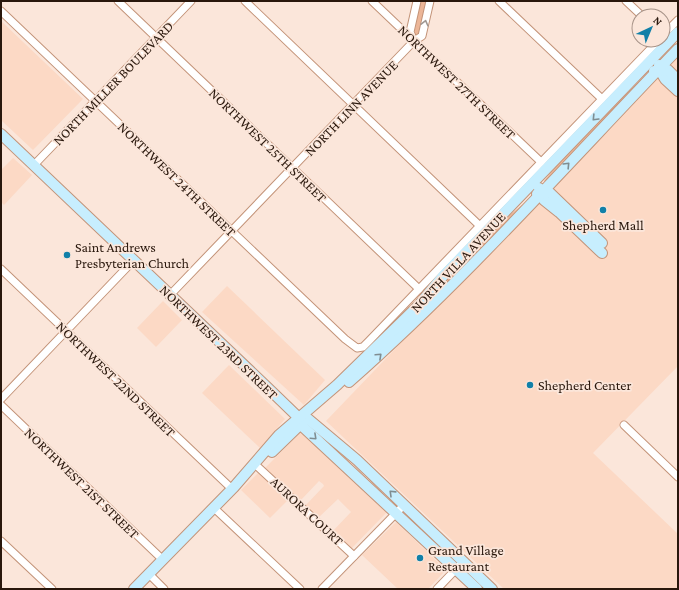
<svg xmlns="http://www.w3.org/2000/svg" width="679" height="590" font-family="'Crimson Pro',serif">
  <style>
    .built { fill: #fcd9c5 }
    .green { fill: #ecb698 }
    .lines { fill: none; stroke-linecap: round; stroke-linejoin: round }
    .street-casing { stroke: #c39378; stroke-width: 9 }
    .secondary-casing { stroke: #c39378; stroke-width: 12 }
    .street { stroke: #fff; stroke-width: 7 }
    .secondary { stroke: #c7eefe; stroke-width: 10 }
    .oneway { stroke: #9f9792 }
    .oneway2 { stroke: #808d91 }
    .poi-dot { fill: #1180a8; stroke: #fbe6da; stroke-width: 1.5 }
    .labels { text-anchor: middle; dominant-baseline: central; stroke-width: 3.5; stroke-linejoin: round; paint-order: stroke }
    .street-label { font-size: 14px; fill: #29170c; stroke: #fbe6da }
    .poi-label { font-size: 14px; fill: #29170c; stroke: #fbe6da; text-anchor: start }
  </style>
  <rect width="100%" height="100%" fill="#fbe6da"/>
  <g class="built">
    <path d="M1 21 83 99 33 150 1 120Z"/>
    <path d="M678 54V366L593 453 678 534V589H504L326 421Z"/>
    <path d="M13 158 32 175 4 205 1 202V170Z"/>
    <path d="M227 286 325 380 304 405 202 312Z"/>
    <path d="M163 301 182 320 156 347 137 328Z"/>
    <path d="M229 365 285 419 260 448 202 393Z"/>
    <path d="M300 433 320 448 387 512 351 549 332 532 351 512 338 499 318 518 305 506 324 486 323 484 319 481 300 501 265 468Z"/>
    <path d="M259 472 288 500 270 518 241 490Z"/>
    <path d="M396 522 446 570 428 589H398L362 555Z"/>
  </g>
  <g class="green">
    <path d="M420 1H427L419 34 414 35Z"/>
    <path d="M638 84 545 182 544 181 576 142 598 120Z"/>
    <path d="M522 205 523 206 447 285V280L489 232Z"/>
  </g>
  <g class="lines">
    <g class="street-casing">
      <g id="street">
        <path d="M118 1 419 289"/>
        <path d="M245 1 480 226"/>
        <path d="M372 1 541 162"/>
        <path d="M499 1 602 99"/>
        <path d="M626 1 642 16"/>
        <path d="M1 11 345 339 357 348 363 347 369 341 659 40"/>
        <path d="M663 35 678 20"/>
        <path d="M413 39 410 32 417 1"/>
        <path d="M34 165 191 1"/>
        <path d="M1 269 232 489"/>
        <path d="M170 295 414 41 422 36 430 1"/>
        <path d="M1 399 134 260"/>
        <path d="M1 405 163 560"/>
        <path d="M624 425 678 477"/>
        <path d="M258 467 354 556"/>
        <path d="M214 508 300 589"/>
        <path d="M1 541 52 589"/>
        <path d="M149 574 164 589"/>
        <path d="M322 589 404 505"/>
        <path d="M437 589 459 566"/>
      </g>
    </g>
    <g class="secondary-casing">
      <g id="secondary">
        <path d="M659 65V69L665 79 678 91"/>
        <path d="M654 71 668 70 678 80"/>
        <path d="M1 134 268 388 298 417 300 424 477 589"/>
        <path d="M539 188 540 193 544 200 559 212 602 253"/>
        <path d="M537 194 548 191 602 243"/>
        <path d="M349 382C466 279 570 161 678 49"/>
        <path d="M301 418H307L357 460 492 589"/>
        <path d="M272 452 305 420"/>
        <path d="M134 589 234 487 279 435 337 385 419 305 443 276 678 32"/>
      </g>
    </g>
    <use href="#street" class="street"/>
    <use href="#secondary" class="secondary"/>
  </g>
  <defs><path id="oneway-chevron" d="M-2-3.5L2.5 0L-2 3.5" fill="none" stroke-width="1.6" stroke-linecap="round" stroke-linejoin="round"/></defs>
  <use class="oneway" href="#oneway-chevron" transform="translate(425 23) rotate(-76)"/>
  <g class="oneway2">
    <use href="#oneway-chevron" transform="translate(595 118) rotate(134)"/>
    <use href="#oneway-chevron" transform="translate(567 165) rotate(-46)"/>
    <use href="#oneway-chevron" transform="translate(379 356) rotate(-43)"/>
    <use href="#oneway-chevron" transform="translate(314 437) rotate(43)"/>
    <use href="#oneway-chevron" transform="translate(392 493) rotate(-136)"/>
  </g>
  <g class="poi-dot">
    <circle cx="603" cy="210" r="4"/>
    <circle cx="67" cy="255" r="4"/>
    <circle cx="530" cy="385" r="4"/>
    <circle cx="420" cy="558" r="4"/>
  </g>
  <g class="labels">
    <g class="street-label">
      <text transform="translate(457 82) rotate(44)">NORTHWEST 27TH STREET</text>
      <text transform="translate(113 83) rotate(-46)">NORTH MILLER BOULEVARD</text>
      <text transform="translate(351 108) rotate(-46)">NORTH LINN AVENUE</text>
      <text transform="translate(268 145) rotate(44)">NORTHWEST 25TH STREET</text>
      <text transform="translate(177 179) rotate(44)">NORTHWEST 24TH STREET</text>
      <text transform="translate(458 262) rotate(-47)">NORTH VILLA AVENUE</text>
      <text transform="translate(219 342) rotate(44)">NORTHWEST 23RD STREET</text>
      <text transform="translate(116 379) rotate(44)">NORTHWEST 22ND STREET</text>
      <text transform="translate(82 483) rotate(44)">NORTHWEST 21ST STREET</text>
      <text transform="translate(307 511) rotate(43)">AURORA COURT</text>
    </g>
    <g class="poi-label">
      <text x="603" y="225" text-anchor="middle">Shepherd Mall</text>
      <text x="75" y="247">Saint Andrews<tspan x="75" dy="16">Presbyterian Church</tspan></text>
      <text x="538" y="385">Shepherd Center</text>
      <text x="428" y="550">Grand Village<tspan x="428" dy="16">Restaurant</tspan></text>
    </g>
  </g>
  <rect width="679" height="590" fill="none" stroke="#29170c" stroke-width="4"/>
  <g transform="translate(651 28) rotate(44)"><circle r="19" fill="#fbe6da" stroke="#a79388"/>
  <path d="M0-3L7 15L0 10L-7 15Z" fill="#1180a8"/>
  <text y="-6" font-size="11" font-weight="bold" text-anchor="middle" fill="#29170c">N</text>
  </g>
</svg>
